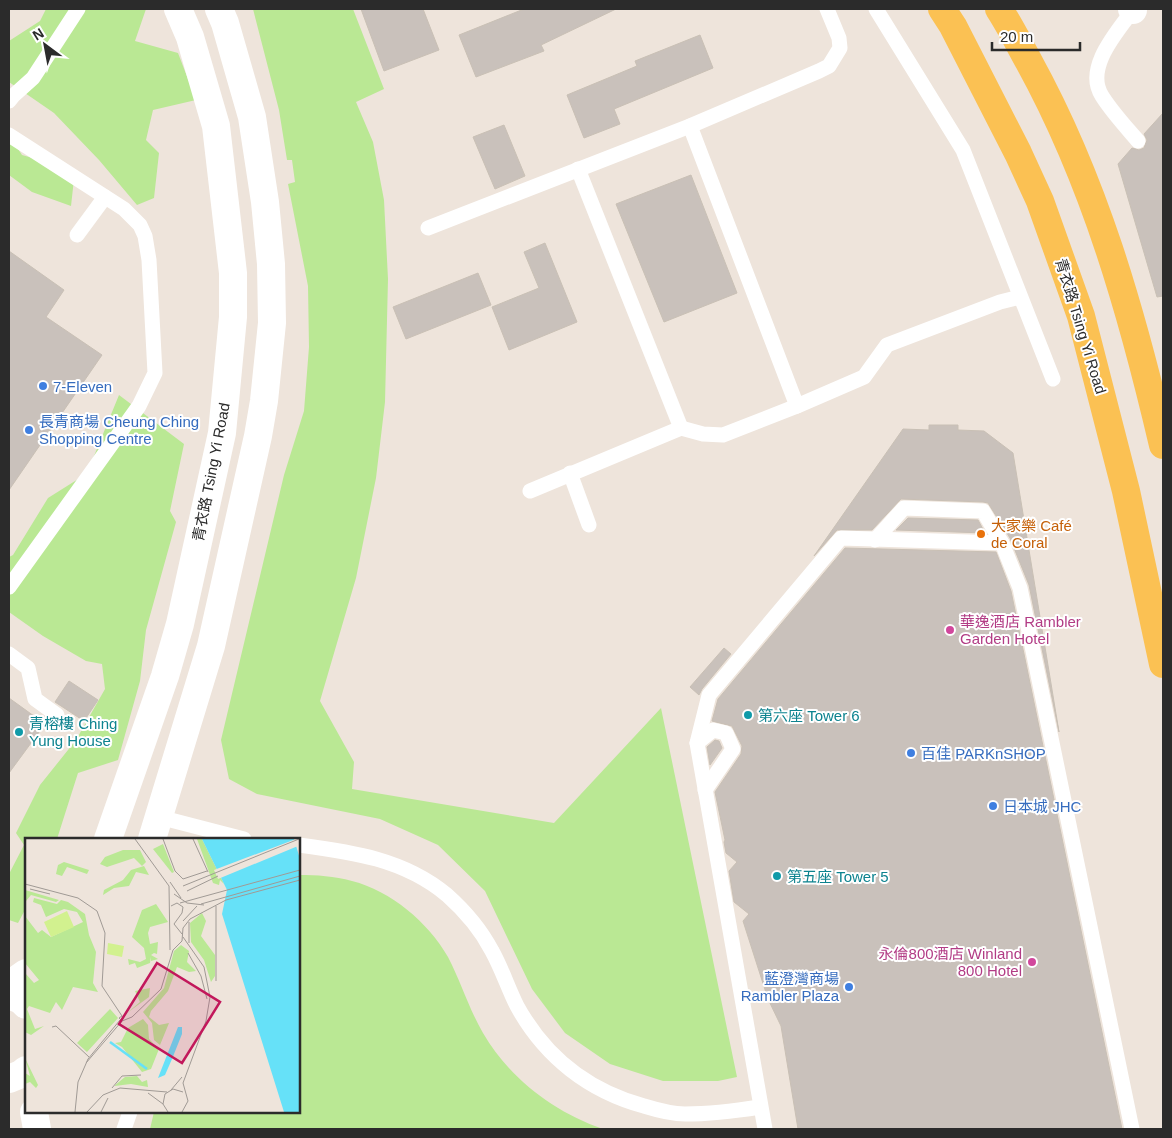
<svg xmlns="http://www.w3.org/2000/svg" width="1172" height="1138" font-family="Helvetica,'Noto Sans TC',sans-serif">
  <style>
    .green { fill: #bae894 }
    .building { fill: #c9c1bb; stroke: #c9c0b5 }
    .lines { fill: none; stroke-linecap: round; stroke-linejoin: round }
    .lane { stroke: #fff; stroke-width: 15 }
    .street { stroke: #fff; stroke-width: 28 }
    .secondary { stroke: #fff; stroke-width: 28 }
    .primary { stroke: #fbc153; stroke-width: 28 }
    .shop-dot { fill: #3f7fe0; stroke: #fff; stroke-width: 2 }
    .food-dot { fill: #e8710a; stroke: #fff; stroke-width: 2 }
    .hotel-dot { fill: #d1479c; stroke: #fff; stroke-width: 2 }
    .culture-dot { fill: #0f9aa8; stroke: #fff; stroke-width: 2 }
    .labels { text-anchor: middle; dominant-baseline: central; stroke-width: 4; stroke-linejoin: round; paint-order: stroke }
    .street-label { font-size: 15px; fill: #2b2b2b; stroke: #fff }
    .shop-label { font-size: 15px; fill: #366cbe; stroke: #fff; text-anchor: start }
    .food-label { font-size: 15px; fill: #c56008; stroke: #fff; text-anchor: start }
    .hotel-label { font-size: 15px; fill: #b23c85; stroke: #fff; text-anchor: start }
    .culture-label { font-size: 15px; fill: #0d838f; stroke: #fff; text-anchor: start }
    .inset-river { fill: none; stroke: #66e1f8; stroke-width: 2.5 }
    .inset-road { fill: none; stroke: #a09a95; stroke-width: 1 }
    .view { fill: #c2185b; fill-opacity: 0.15; stroke: #c2185b; stroke-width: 2.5 }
    .inset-edge { fill: none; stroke: #2b2b2b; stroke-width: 2.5 }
  </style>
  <rect width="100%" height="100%" fill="#eee4db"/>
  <g class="green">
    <path d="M46 9H146L135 41 178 53 196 100 153 110 146 140 159 153 154 198 137 205 99 160 54 113 9 82V41L40 21Z"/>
    <path d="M253 9H353L384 89 356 102 373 142 384 200 388 279 385 402 376 478 356 578 320 701 354 762 352 789 554 823 661 708 737 1077 718 1081H663L610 1064 565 1033 532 989 485 891 438 845 380 819 257 794 229 779 221 740 284 475 304 411 309 347 308 286 288 184 295 182 292 160H287L279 110Z"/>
    <path d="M9 135 22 155 75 170 71 206 32 192 9 175Z"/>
    <path d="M119 395 184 444 170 511 176 522 146 630 140 681 118 760 78 773 57 839H26V908L18 923 9 920V874L24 845 16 833 40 785 76 740 105 689 102 664 86 661 43 636 9 612V557L13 555 48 498 83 476 94 456Z"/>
    <path d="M299 875C317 875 334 876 352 881 391 891 428 922 448 957 461 982 469 1009 483 1033 510 1079 554 1112 603 1129H150L154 1112H299Z"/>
  </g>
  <g class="building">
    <path d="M361 9H423L439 50 384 71Z"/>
    <path d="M524 9H616L541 45 544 51 476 77 459 35Z"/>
    <path d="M700 35 713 68 614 109 620 124 584 138 567 95 637 66 635 61Z"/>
    <path d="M1163 113V296L1157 297 1118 164 1132 148 1139 150 1144 148 1147 140 1144 134Z"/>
    <path d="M504 125 525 176 495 189 473 137Z"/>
    <path d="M691 175 737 293 664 322 616 204Z"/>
    <path d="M545 243 577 322 509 350 492 307 539 288 524 252Z"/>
    <path d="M9 251 64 290 46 317 102 355 9 490Z"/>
    <path d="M478 273 491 305 406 339 393 307Z"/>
    <path d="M929 425H958V430L984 431 1013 453 1059 732 1029 585 1010 538 988 503 983 502 901 499 872 530H837L814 556 903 429 929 430Z"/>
    <path d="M908 518 978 520 985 533 896 530Z"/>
    <path d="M845 548 996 552 1011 591 1122 1129H798L781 1026 768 999 743 921 749 914 734 902 729 871 737 862 726 853 724 842 725 840 715 792 741 754 742 746 732 726 712 721 718 699Z"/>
    <path d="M724 648 731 654 702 689 699 695 690 687Z"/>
    <path d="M69 681 98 700 84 721 55 702Z"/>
    <path d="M9 698 45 724 9 773Z"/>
    <path d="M715 740 719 741 722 748 710 765 707 747Z"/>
  </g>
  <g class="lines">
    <g class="lane">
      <path d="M876 9 963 150 1053 379"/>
      <path d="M1133 10C1117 32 1084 68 1102 96 1112 112 1126 127 1138 141"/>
      <path d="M9 101 13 96 33 78 78 9"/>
      <path d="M690 126 797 406"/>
      <path d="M9 135 124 209 140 225 145 236 149 260 155 373 139 406 9 587"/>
      <path d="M578 169 681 428"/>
      <path d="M428 228 690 126 819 71 829 66 840 48 839 38 827 9"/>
      <path d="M77 235 105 197"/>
      <path d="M570 473 589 525"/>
      <path d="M530 491 681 428 703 434 723 435 797 406 864 377 887 345 1000 302 1020 297"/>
      <path d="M875 540 904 508 983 511 1002 543"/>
      <path d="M9 654 28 668 35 699 57 715"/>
      <path d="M697 743 713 730 726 733 733 749 705 790"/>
      <path d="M159 817 244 839"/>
      <path d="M299 845C352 852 404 859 447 895 465 911 481 930 492 951 502 969 508 988 517 1006 545 1057 589 1091 644 1106 657 1110 672 1114 685 1114 711 1114 735 1111 760 1107"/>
      <path d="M124 1129 130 1112"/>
      <path d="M765 1129 697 743 709 695 841 538 1002 543 1020 588 1132 1129"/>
    </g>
    <g class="street">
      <path d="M1132 9 1133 10"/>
      <path d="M34 1112 37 1129"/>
    </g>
    <g class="secondary">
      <path d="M108 839 165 676 180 624 222 433 233 317V273L216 126 190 37 178 9"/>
      <path d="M152 839 211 646 258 436 264 401 272 323 271 264 265 202 252 117 225 23 219 9"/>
      <path d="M9 985 26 973"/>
      <path d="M9 995 21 1000 26 1005"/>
      <path d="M9 1079 21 1074 26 1070"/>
    </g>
    <g class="primary">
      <path d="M942 9 953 26 1018 153 1040 201 1081 316 1126 491 1163 664"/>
      <path d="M999 9C1010 26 1019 44 1029 62 1095 182 1132 313 1163 445"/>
    </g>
  </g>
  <g class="shop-dot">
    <circle cx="43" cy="386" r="5"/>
    <circle cx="29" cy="430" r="5"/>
    <circle cx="911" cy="753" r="5"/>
    <circle cx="993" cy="806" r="5"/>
    <circle cx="849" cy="987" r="5"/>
  </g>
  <circle class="food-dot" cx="981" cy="534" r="5"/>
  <g class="hotel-dot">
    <circle cx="950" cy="630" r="5"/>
    <circle cx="1032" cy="962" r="5"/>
  </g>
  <g class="culture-dot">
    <circle cx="748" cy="715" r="5"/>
    <circle cx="19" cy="732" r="5"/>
    <circle cx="777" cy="876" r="5"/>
  </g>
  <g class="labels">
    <g class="street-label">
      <text transform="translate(1081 326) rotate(73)">青衣路 Tsing Yi Road</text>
      <text transform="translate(211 472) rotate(-79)">青衣路 Tsing Yi Road</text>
    </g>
    <g class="shop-label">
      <text x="53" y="386">7-Eleven</text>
      <text x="39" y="421">長青商場 Cheung Ching<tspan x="39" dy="17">Shopping Centre</tspan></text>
      <text x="921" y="753">百佳 PARKnSHOP</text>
      <text x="1003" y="806">日本城 JHC</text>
      <text x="839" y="978" text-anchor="end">藍澄灣商場<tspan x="839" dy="17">Rambler Plaza</tspan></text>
    </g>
    <g class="food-label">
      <text x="991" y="525">大家樂 Café<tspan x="991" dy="17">de Coral</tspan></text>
    </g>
    <g class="hotel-label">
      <text x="960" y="621">華逸酒店 Rambler<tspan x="960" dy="17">Garden Hotel</tspan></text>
      <text x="1022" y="953" text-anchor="end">永倫800酒店 Winland<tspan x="1022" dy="17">800 Hotel</tspan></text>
    </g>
    <g class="culture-label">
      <text x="758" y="715">第六座 Tower 6</text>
      <text x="29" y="723">青榕樓 Ching<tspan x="29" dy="17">Yung House</tspan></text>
      <text x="787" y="876">第五座 Tower 5</text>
    </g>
  </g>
  <g transform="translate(25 838)">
    <rect width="275" height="275" fill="#eee4db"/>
    <path d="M172 1H177L199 46 195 42 194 47 188 45ZM138 6 149 34 147 35 128 11ZM98 12H115L121 24 117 28 109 20 82 29 75 26 80 19ZM39 24 64 32 62 36 42 29 37 38 31 36 33 27ZM119 28 124 37 111 34 104 48 89 50 78 57 79 52 98 42 106 32ZM0 52 34 62 31 64 6 57 1 63ZM9 60 32 66 36 62 43 64 60 76 64 97 71 114 68 145 73 154 48 149 37 172 31 164 25 175 4 168 2 171 10 191 19 188 6 197 0 194V135L9 145 14 142 0 125V78L13 95 17 92 26 99 58 84 52 74 39 71 21 79 16 67 8 64ZM131 66 143 84 125 89 123 95 125 106 133 104 132 116 129 115 126 117 133 121 126 123V119L125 125 112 130 110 125 104 127 103 121 115 124 121 121 119 110 107 99 117 72ZM177 75 181 83 176 98 190 117V138L186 144 179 122 166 104 165 85ZM156 107 164 113 162 124 171 133 164 134 152 129 143 153 126 173 124 179 134 187 144 185 135 207 129 202 127 185 118 174 139 150 149 113ZM125 150 124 159 102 175 115 164 110 153ZM85 171 93 180 62 214 52 205ZM118 181 123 187 124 201 134 211 126 231 117 234 97 209 90 205 96 204 103 190ZM0 220 13 247 11 250 5 244 0 246V235L5 238ZM112 238 117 244 122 242 123 249 106 246 89 248 100 239Z" fill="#bae894"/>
    <path d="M42 73 49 89 26 99 19 84ZM83 105 99 108 97 119 82 116Z" fill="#d2f18f"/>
    <path d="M177 1H269L275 21V274H259L197 76 202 52ZM153 189H157V196L147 221 140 237 133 240Z" fill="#66e1f8"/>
    <path d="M271 1 273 8 193 41 189 32Z" fill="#eee4db"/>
    <path class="inset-river" d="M85 204 122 231"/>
    <path class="inset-road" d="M110 1 144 48 145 112M138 1 150 33 158 41 182 33M168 1 183 34M145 44 156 60M0 46 53 60 72 73 80 95 77 148 97 178M158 48 274 1M5 51 25 56M162 53 193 38M149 56 162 65 179 67M155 65 275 32M176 66 275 38M146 68 152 65 158 69 157 75 149 86 157 96M158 83 172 68M164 84V105M163 115 176 138 182 161M191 143V68M97 178 94 180 97 183 107 179 136 151 148 112 157 103 158 90 165 81 201 62 275 42M27 189 31 188 64 219M61 225 97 183M87 250 97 238 116 237M146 252 157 239M123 255 138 266M50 274 53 244 63 221 95 182M62 274 78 257 95 250 142 254M76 274 83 260M143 274 138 266 140 256 148 251 158 254M157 274 163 263 158 245 181 183 185 159 179 129 158 99"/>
    <path class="view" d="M132 125 195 164 157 225 94 186Z"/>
    <rect width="275" height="275" class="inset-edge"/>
  </g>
  <rect width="1172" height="1138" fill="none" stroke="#2b2b2b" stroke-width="20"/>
  <g transform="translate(45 45) rotate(328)" stroke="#ffffff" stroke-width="4" paint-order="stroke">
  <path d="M0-4L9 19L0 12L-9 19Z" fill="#2b2b2b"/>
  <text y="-8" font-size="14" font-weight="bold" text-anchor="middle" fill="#2b2b2b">N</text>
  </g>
  <path d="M992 42v8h88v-8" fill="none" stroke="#2b2b2b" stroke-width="2.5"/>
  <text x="1000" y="42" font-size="15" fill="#2b2b2b" stroke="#ffffff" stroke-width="4" paint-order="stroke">20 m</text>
</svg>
